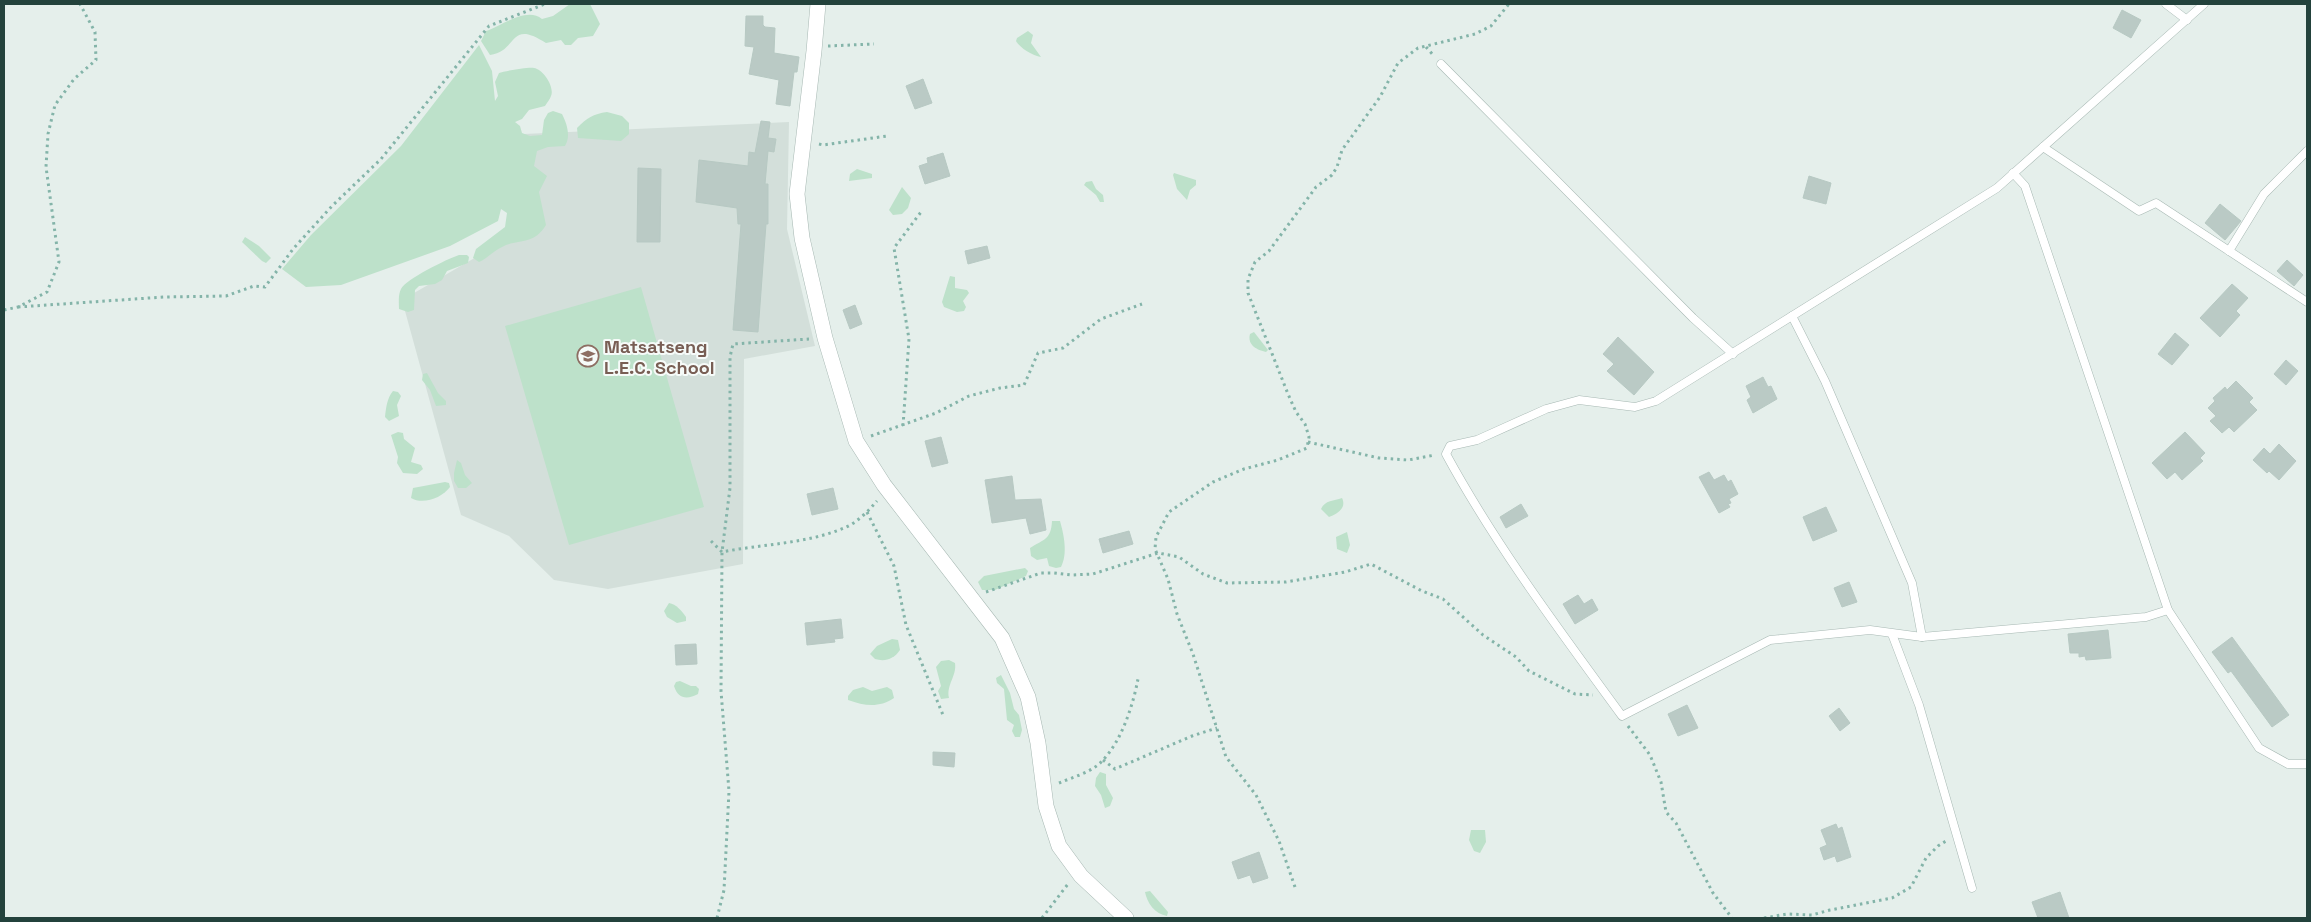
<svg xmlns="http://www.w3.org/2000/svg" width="2311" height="922" font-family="'Space Grotesk',sans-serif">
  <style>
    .built { fill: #d3dfda }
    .green { fill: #bde1ca }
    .building { fill: #bacac5; stroke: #b7c9c3 }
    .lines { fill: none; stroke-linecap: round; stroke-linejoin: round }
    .service-casing { stroke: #a7b8b3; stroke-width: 9 }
    .minor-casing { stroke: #a7b8b3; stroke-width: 16 }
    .path { stroke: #84b4a9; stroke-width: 3; stroke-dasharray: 2.5 4; stroke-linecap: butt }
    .service { stroke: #fff; stroke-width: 8 }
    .minor { stroke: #fff; stroke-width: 15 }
    .labels { text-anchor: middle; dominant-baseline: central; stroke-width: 4; stroke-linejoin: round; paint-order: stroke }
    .education-label { font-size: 18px; font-weight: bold; fill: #785e54; stroke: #f6fbf9; text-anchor: start }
  </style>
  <rect width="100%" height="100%" fill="#e5efeb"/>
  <path class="built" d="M789 122 787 229 815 346 744 359 743 564 608 589 554 580 509 536 461 515 402 300 516 234 532 219 524 134Z"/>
  <g class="green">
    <path d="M570 4H590L600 24 593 36 578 38 571 45H565L561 40 546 43C508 18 518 52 490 55L481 41 486 31C501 26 527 6 542 19L553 16Z"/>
    <path d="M1028 31 1033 35 1031 43 1041 57C1033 56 1020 48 1016 41L1017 38Z"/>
    <path d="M479 45 492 71 495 101 498 96 495 82 499 73C505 71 528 67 534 68 543 69 555 87 551 96 550 99 547 103 545 106L529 110 522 119 515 122 520 126 522 133 530 136 542 135 544 120 548 113 553 111 562 114C567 124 571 136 565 146L548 147 537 151 534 166 547 176 539 192 546 225C533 246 519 238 502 247 493 251 487 259 479 262L473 258 476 249 505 227 507 213 501 209 498 221 450 246 341 285 306 287 282 269 311 235 401 146Z"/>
    <path d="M607 112 622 116 629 123V134L621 141 578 138 577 128C587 118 593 114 607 112Z"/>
    <path d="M857 169 872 174V178L849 181 850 174Z"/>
    <path d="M1174 173 1196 180V185L1190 190 1187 200 1177 189 1173 175Z"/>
    <path d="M1092 181 1096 189 1103 195 1104 202H1100L1096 195 1084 185 1086 182Z"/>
    <path d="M902 187 911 198 908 208 902 214 893 215 889 210Z"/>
    <path d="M245 237 259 246 271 258 266 263 262 261 242 242Z"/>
    <path d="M459 255H467L469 257 468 263 447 271 442 280 435 284 419 286 415 290 414 310 408 312 399 309C399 302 398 295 401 289 406 279 447 259 459 255Z"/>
    <path d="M950 276 955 277V288L967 290 969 293 963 301 966 307 964 311 957 312 944 307 942 302Z"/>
    <path d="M641 287 704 507 569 545 505 326Z"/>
    <path d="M1254 332 1268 350 1266 352C1257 350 1247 345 1250 334Z"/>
    <path d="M427 373 438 393 446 401V405L436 406 430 390 422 380 423 374Z"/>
    <path d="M393 391 398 392 401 396 397 405 399 416 389 421 385 417C386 408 387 398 393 391Z"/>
    <path d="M398 432 403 433 404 439 415 448 411 462 421 465 423 469 417 474 403 473 397 463 398 457 391 435Z"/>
    <path d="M457 460 461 463 465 475 472 483 466 488H458L454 481V473Z"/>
    <path d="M445 482 449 483 450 487C442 498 423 505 411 498L413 488Z"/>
    <path d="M1342 498C1347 508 1337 514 1329 517L1321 509C1325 500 1334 501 1342 498Z"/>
    <path d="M1052 521H1060C1064 535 1068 554 1061 567L1056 568 1049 566 1047 558 1037 560 1031 556 1030 548C1044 539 1051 540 1052 521Z"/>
    <path d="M1347 532 1350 545 1347 553 1337 549 1336 537Z"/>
    <path d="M1025 568 1028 571 1026 576 995 590H982L978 582 984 576Z"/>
    <path d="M669 603C676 604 682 611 686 617V621L677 623 667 617 664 611Z"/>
    <path d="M892 639 898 640 900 650C894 659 885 662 875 659L870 654 877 646Z"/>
    <path d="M949 660 955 663C957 676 946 685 949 698L941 699 938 691 941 686 936 667 941 661Z"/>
    <path d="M1001 675 1010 693 1014 709 1019 715 1022 730 1020 737H1015L1012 731 1014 725 1007 720 1004 689 997 683 996 678Z"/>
    <path d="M680 681 691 686H696L699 689 698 694C687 700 678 699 674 686L676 682Z"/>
    <path d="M863 687 872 691 887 687 892 690 894 698C879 708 865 706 848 700V696L853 690Z"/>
    <path d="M1100 772 1106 774V785L1113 798 1110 806 1105 808 1101 795 1095 786 1096 778Z"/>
    <path d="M1471 830H1485L1486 842 1480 853 1474 851 1469 840Z"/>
    <path d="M1150 891 1168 912 1167 916C1155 914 1147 903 1145 892Z"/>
  </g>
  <g class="building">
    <path d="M2122 10 2141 20 2131 38 2113 28Z"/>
    <path d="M746 16H763V25L765 27 775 28 774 53 799 57 797 72H794L790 106 776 104 779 80 749 74 754 47 745 46Z"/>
    <path d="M923 79 932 103 915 109 906 86Z"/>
    <path d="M761 121 770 122 768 138 776 139 774 152 768 151 765 184H768V224H766L758 332 733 330 741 224H738L737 208 696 202 699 160 748 166 749 152 755 153Z"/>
    <path d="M943 153 950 176 925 184 919 166 928 163 927 158Z"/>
    <path d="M638 168 661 169 660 242H637Z"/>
    <path d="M1809 176 1831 183 1826 204 1803 198Z"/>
    <path d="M2220 204 2241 221 2225 240 2205 223Z"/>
    <path d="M987 246 990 258 968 264 965 251Z"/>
    <path d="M2287 260 2303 275 2294 286 2277 271Z"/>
    <path d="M2232 284 2248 298 2236 311 2240 315 2220 337 2200 318Z"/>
    <path d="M855 305 862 324 850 329 843 310Z"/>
    <path d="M2175 333 2189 345 2172 365 2158 354Z"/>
    <path d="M1618 337 1654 372 1634 395 1607 371 1614 364 1603 354Z"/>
    <path d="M2286 360 2298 371 2286 385 2274 374Z"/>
    <path d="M1763 377 1768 387 1771 386 1777 399 1753 413 1747 400 1751 397 1746 386Z"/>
    <path d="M2236 381 2253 398 2249 402 2257 410 2234 432 2229 427 2222 433 2210 421 2216 416 2208 408 2215 401 2213 398 2225 387 2227 390Z"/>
    <path d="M2185 432 2205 453 2200 458 2203 461 2182 480 2175 472 2167 479 2152 463Z"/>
    <path d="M941 437 948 463 932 467 925 441Z"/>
    <path d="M2279 444 2296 461 2279 480 2269 471 2267 473 2253 460 2264 448 2270 454Z"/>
    <path d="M1709 472 1714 480 1724 475 1728 482 1731 480 1738 494 1729 499 1731 503 1728 504 1730 507 1719 513 1699 477Z"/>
    <path d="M1012 476 1015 500 1041 499 1046 530 1030 534 1026 518 992 523 985 480Z"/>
    <path d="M833 488 838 509 812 515 807 494Z"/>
    <path d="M1521 504 1528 516 1506 528 1500 517Z"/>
    <path d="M1826 507 1837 531 1813 541 1803 517Z"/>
    <path d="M1129 531 1133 544 1103 553 1099 539Z"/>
    <path d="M1849 582 1857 602 1842 607 1834 588Z"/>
    <path d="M1578 595 1584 604 1592 599 1598 610 1575 624 1563 604Z"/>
    <path d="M841 619 843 638 834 639 835 642 807 645 805 623Z"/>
    <path d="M2108 630 2111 658 2086 660 2085 656 2079 657V653H2070L2068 634Z"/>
    <path d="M2232 637 2289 715 2272 727 2231 671 2228 673 2212 652Z"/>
    <path d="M696 644 697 664 676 665 675 645Z"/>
    <path d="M1687 705 1698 728 1678 736 1668 714Z"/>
    <path d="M1839 708 1850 723 1840 731 1829 716Z"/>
    <path d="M933 752 955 753 954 767 933 765Z"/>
    <path d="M1836 824 1838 829 1842 827 1851 857 1837 862 1835 856 1824 860 1820 848 1827 845 1821 830Z"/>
    <path d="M1259 852 1268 878 1253 883 1250 875 1238 879 1232 862Z"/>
    <path d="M2060 892 2069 918H2038L2032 902Z"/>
  </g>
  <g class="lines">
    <g class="service-casing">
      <g id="service">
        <path d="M2166 4 2187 20"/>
        <path d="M1441 64 1693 318 1733 354"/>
        <path d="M2043 147 2139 211 2156 203 2307 302"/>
        <path d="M2013 173 2025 186 2168 610 2259 748 2288 764H2307"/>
        <path d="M2229 251 2264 194 2307 151"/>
        <path d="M1792 316 1825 381 1912 583 1922 637"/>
        <path d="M2168 610 2146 617 1922 637 1870 630 1770 640 1622 716C1560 631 1496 546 1446 454L1450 446 1477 440 1546 409 1579 400 1635 407 1656 401 1997 188 2204 4"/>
        <path d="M1892 634 1919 705 1972 888"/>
      </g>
    </g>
    <g class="minor-casing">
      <path id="minor" d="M818 4 814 51 797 194 802 238 825 338 856 441 884 485 1002 638 1028 697 1038 743 1046 806 1059 846 1081 876 1126 918"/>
    </g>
    <g class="path">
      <path d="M828 46 874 44"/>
      <path d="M1426 47 1434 56"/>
      <path d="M819 144 823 145 887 136"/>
      <path d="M18 307 164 297 226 296 254 286 265 287 293 249 332 206 381 159 489 26 545 4"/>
      <path d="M4 310 18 307 47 292 59 262 46 167 48 134 55 105 74 79 96 60 95 32 80 4"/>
      <path d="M903 426 909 339 894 248 921 212"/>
      <path d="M871 436 936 413 969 396 1000 388 1024 385 1038 353 1063 348 1101 319 1142 304"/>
      <path d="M1308 442 1379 458 1408 460 1435 455"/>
      <path d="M867 512 894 566 906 625 943 715"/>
      <path d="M711 541 722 552C762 544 806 544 844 528 857 523 868 511 877 501"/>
      <path d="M986 592 1041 573H1054L1071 575 1093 574 1158 553 1179 557 1203 574 1227 583 1286 582 1345 572 1371 564 1422 591 1443 599 1483 635 1516 657 1529 671 1575 694 1593 695"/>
      <path d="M1628 726 1650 755 1661 782 1666 812 1676 823 1713 893 1732 918"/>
      <path d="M1103 760 1115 769 1192 736 1217 728"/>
      <path d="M1059 783C1073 777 1093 772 1103 760 1122 740 1133 705 1138 679"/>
      <path d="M1295 887 1279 841 1256 795 1226 757 1193 654 1177 614 1168 579 1155 549 1156 537 1169 512 1213 482 1244 469 1278 460 1307 448 1309 437 1305 424 1296 412 1288 394 1248 293V279L1255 262 1269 251 1316 187 1332 175 1337 167 1342 150 1380 97 1398 63 1418 48 1475 34 1491 26 1509 4"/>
      <path d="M717 918 724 890 729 791 721 691 722 552 730 488V357L733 344 809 339"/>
      <path d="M1042 918 1068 884"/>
      <path d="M1764 918 1787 914 1812 915 1830 910 1892 898 1911 887 1926 858 1938 846 1946 841"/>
    </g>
    <use href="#service" class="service"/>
    <use href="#minor" class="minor"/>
  </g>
  <defs>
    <g id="school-ring" transform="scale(1.125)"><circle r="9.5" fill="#f6fbf9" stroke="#8d6e63" stroke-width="1.5"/><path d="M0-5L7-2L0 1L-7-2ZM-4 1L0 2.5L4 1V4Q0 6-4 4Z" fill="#8d6e63"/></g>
  </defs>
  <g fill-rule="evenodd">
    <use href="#school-ring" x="588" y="356"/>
  </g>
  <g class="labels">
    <g class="education-label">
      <text x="604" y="346">Matsatseng<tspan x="604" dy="21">L.E.C. School</tspan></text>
    </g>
  </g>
  <rect width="2311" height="922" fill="none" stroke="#23423c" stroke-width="10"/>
</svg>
